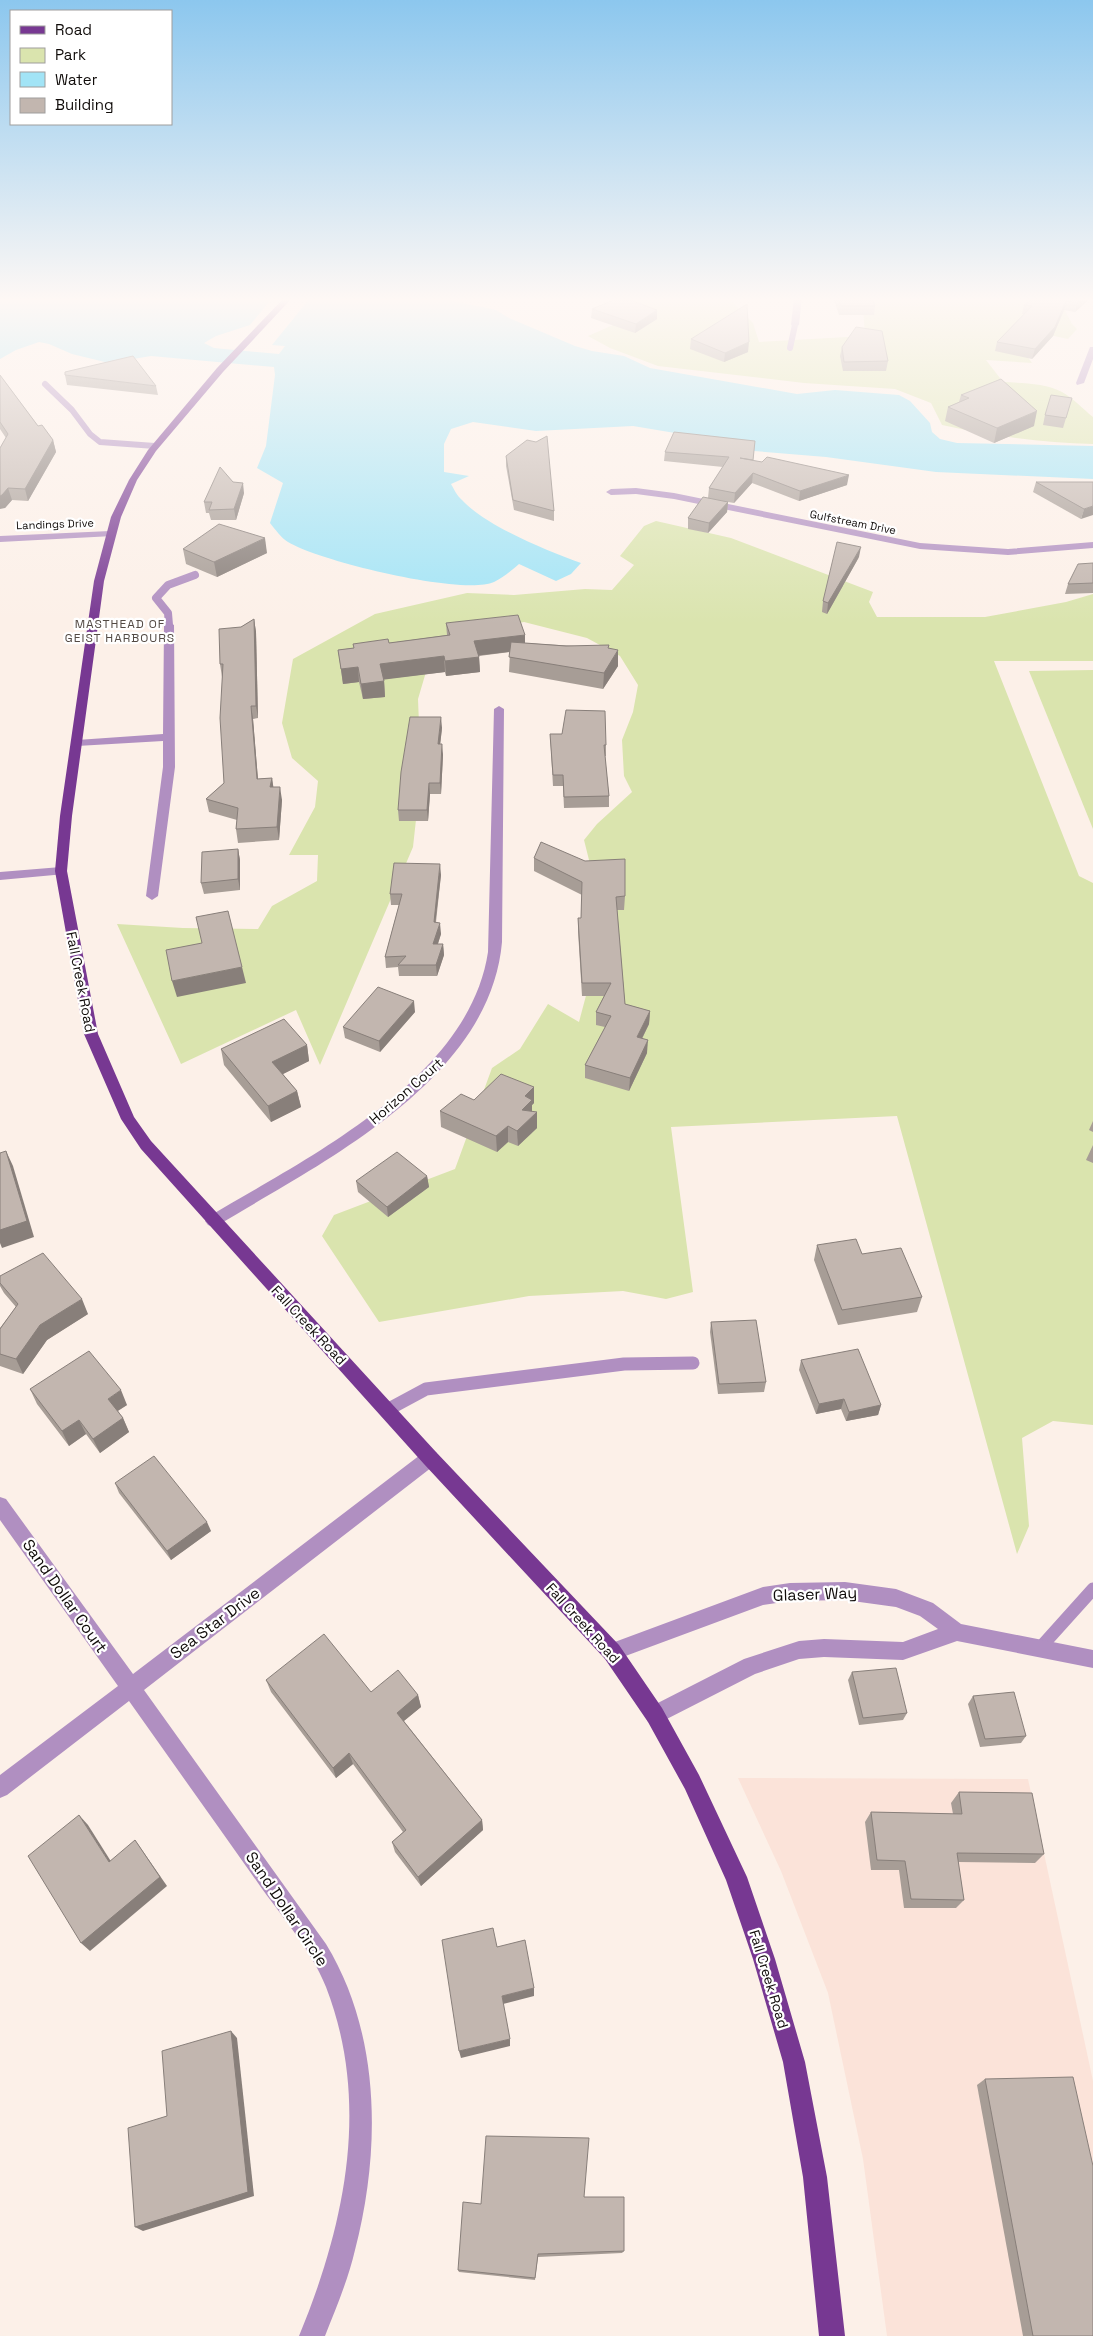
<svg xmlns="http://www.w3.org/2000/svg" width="1093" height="2336" font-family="'Space Grotesk',sans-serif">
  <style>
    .commercial { fill: #fbe3d9 }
    .green { fill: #dae4ae }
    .water { fill: #a2e4f6 }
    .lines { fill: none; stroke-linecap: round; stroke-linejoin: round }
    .lane-far2 { stroke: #b08fc1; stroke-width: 6 }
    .lane-far1 { stroke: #b08fc1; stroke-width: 8 }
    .lane { stroke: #b08fc1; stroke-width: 13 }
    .street { fill: #b08fc1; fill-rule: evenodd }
    .primary { fill: #773892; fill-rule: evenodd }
    .wall { fill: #a79d96 }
    .shaded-wall { fill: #887f7a }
    .building { fill: #c2b6af; stroke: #887f7a }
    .labels { text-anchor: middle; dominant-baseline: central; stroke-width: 4.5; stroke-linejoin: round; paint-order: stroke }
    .far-street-label { font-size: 11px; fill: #100c0a; stroke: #fff }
    .far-neighbourhood-label { font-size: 12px; letter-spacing: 1px; fill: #534a44; stroke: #fff }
    .street-label { font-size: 14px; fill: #100c0a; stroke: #fff }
    .near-street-label { font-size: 16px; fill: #100c0a; stroke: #fff }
  </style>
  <rect width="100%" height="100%" fill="#fcf0e8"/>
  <path class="commercial" d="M738 1778 1028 1779 1093 2081V2336H887L863 2159 828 1993 781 1871Z"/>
  <g class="green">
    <path d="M613 297H734L729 299 753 323 759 342 865 336 863 307 856 297H1061L1059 299 1072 324 1077 329 1068 339 1031 331 1008 330 1032 363 986 360 1003 382C1021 383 1046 383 1062 392 1073 398 1083 409 1093 417V444C1041 443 993 436 942 425L931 403 895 389 804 383 658 366 610 348 588 336 638 314 633 307Z"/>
    <path d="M656 521 731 538 873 592 869 602 877 617H985L1066 602 1093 594V661H994L1079 876 1093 883V1425L1053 1421 1022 1438 1029 1526 1017 1554 897 1116 671 1127 693 1292 666 1299 623 1291 529 1296 379 1322 322 1236 334 1215 455 1169 492 1068 520 1049 548 1004 579 1022 605 924 584 840 597 824 632 792 624 776 622 740 633 712 638 685 620 656 587 638 524 622 436 638 418 699 421 774 413 847 320 1065 296 1010 181 1064 117 924 183 928 258 929 272 906 317 881 318 855H289L315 807 318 781 292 758 282 723 293 659 375 614 467 593 514 595 585 589 612 590 634 565 620 556 644 526Z"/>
    <path d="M1093 670V829L1029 671Z"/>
  </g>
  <path class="water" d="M0 297H273L250 325 216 336 204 343 214 348 279 354 285 346 272 345 311 297H434L496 310 509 318 575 346 592 351 624 356 650 368 797 394 835 390 899 395 910 401 930 423 932 432 940 439 957 443 1093 446V479L936 472 826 457 754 451 687 435 633 426 536 431 473 422 451 429 444 444V472L469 476 451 484C454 489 457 496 462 500 486 526 547 551 581 563L571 574 556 581 519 564C512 570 503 578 494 582 462 596 319 561 288 542 281 538 275 529 270 523L283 483 257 468 266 446 275 375 274 367 151 356 109 363 72 354 49 344 39 342 16 350 0 359Z"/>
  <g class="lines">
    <g class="lane-far2">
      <path d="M790 348 795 325"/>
      <path d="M45 384 72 410 90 434 100 442 155 446"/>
    </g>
    <path class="lane-far1" d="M169 625 168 613 156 598 168 585 195 575"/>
    <g class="lane">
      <path d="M387 1410 426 1389 624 1364 693 1363"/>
      <path d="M1040 1648 1093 1589"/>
    </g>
    <g class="street">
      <path d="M794 297H802L799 325 795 327 791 325Z"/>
      <path d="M1090 347H1093V359L1084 383 1077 385 1076 383Z"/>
      <path d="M636 488 674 493 920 543 1008 549 1093 542V548L1008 555 920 549 674 499 636 494 611 495 606 492 611 489Z"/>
      <path d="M110 531 115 534 113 536 0 542V536Z"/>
      <path d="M169 622 174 625 175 767 158 896 152 900 146 896 163 767V741L77 746 71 743 77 740 163 734 164 625Z"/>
      <path d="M499 706 504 709 502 942C490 1080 323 1162 218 1225L213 1227 208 1225 205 1221 208 1217C307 1158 469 1079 488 952L494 709Z"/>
      <path d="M61 867 65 868 67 871 65 874 0 880V872Z"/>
      <path d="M430 1450 436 1452 439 1458 436 1464 144 1690 326 1944C381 2034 381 2150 355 2250 348 2280 336 2308 325 2336H299C345 2225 371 2103 326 1987 311 1949 281 1916 258 1883 215 1822 172 1762 129 1701L7 1795 0 1798V1775L118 1686 0 1520V1497L6 1499 133 1674 424 1452Z"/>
      <path d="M845 1582 896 1589 933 1603 961 1624 1093 1650V1668L957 1641 903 1660 824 1657 799 1659 755 1674 655 1725 648 1722 645 1715 648 1708 744 1659 799 1641 824 1639 903 1642 938 1629 920 1616 896 1607 845 1600 790 1601 763 1605 612 1661 605 1659 602 1652 605 1645 612 1643 763 1587 790 1583Z"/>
    </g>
    <path class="primary" d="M285 297H293L223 372 156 451 137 480 121 517 104 581 72 816 67 871 98 1034 134 1117 151 1141 436 1452 619 1645 662 1708 699 1775 747 1877 775 1959 805 2062 827 2177 845 2336H819L803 2177 783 2062 753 1959 726 1880 685 1789 648 1722 605 1659 424 1464 141 1149 121 1119 84 1034 55 871 60 816 94 581 111 517 129 480 148 450 217 368Z"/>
  </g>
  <g class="wall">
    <path d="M731 297H768L732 298Z"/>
    <path d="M833 297H871L875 306 874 315H839Z"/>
    <path d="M1036 297H1092L1075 312 1064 310 1053 336 1032 359 995 351 997 342 1024 314H1022L1024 305Z"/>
    <path d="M592 309 657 319 635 333 591 318Z"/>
    <path d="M691 339 748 352 724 362 690 349Z"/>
    <path d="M842 347 888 361 886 371H843L840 356Z"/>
    <path d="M0 375 38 426 53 440 56 452 28 501 12 500 5 508 6 438 0 429Z"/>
    <path d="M65 375 156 386 158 395 67 385Z"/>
    <path d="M961 395 1034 426 994 443 945 421 948 407 959 402Z"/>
    <path d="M1072 398 1063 428 1043 425 1045 415Z"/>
    <path d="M755 441 753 461 847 485 799 501 752 483 734 503 728 502 727 512 708 533 688 529V518L708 498 709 488 723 467 664 461 665 452Z"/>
    <path d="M506 456 554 511V521L514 510 506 466Z"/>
    <path d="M233 482 244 493 236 520H211L209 513H206L204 502Z"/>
    <path d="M1036 482H1093L1081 519 1033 492Z"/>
    <path d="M183 549 267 553 217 577 186 564Z"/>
    <path d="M859 557 827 614 822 612 823 601Z"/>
    <path d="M1093 563V593L1065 594 1068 584Z"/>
    <path d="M254 619 256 632 258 718 253 719 258 779 272 778 273 787 282 800 279 840 238 843 236 829 237 820 209 812 206 799 224 783 222 677 220 664 241 627Z"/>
    <path d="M446 623 525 635V643L609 648 618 666 603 689 509 672 510 652 479 656 480 672 446 676 445 672 384 679 385 697 363 699 359 682 343 684 338 650 447 635Z"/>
    <path d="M442 728 440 744 443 755 441 794H430L428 821H399L398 810Z"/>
    <path d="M550 734 606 745V756H605L609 796V807L564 808 563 786H553Z"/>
    <path d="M238 849 240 860V890L204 894 201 883Z"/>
    <path d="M534 858 625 896 624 910H617L625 1004 650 1011 649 1024 642 1039 647 1053 629 1091 585 1078V1065L605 1027 596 1025V1012L604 996H582L578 931V918H581L582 895 534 871Z"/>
    <path d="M441 875 436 922 441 934 438 944H443L444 955 437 976H399L398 967 386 968 385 957 399 905H391L390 894Z"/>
    <path d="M415 1012 380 1052 345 1038 343 1027Z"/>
    <path d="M307 1045 309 1061 283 1074 297 1091 301 1107 271 1122 224 1065 221 1049Z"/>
    <path d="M534 1087V1103L532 1105V1112H537V1128L518 1146 508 1142 497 1152 441 1127 440 1111 474 1100Z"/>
    <path d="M1093 1121V1132L1089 1130Z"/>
    <path d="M1093 1145V1163L1086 1160Z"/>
    <path d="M427 1176 429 1187 388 1217 358 1192 356 1181Z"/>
    <path d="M817 1245 922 1297 917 1312 838 1325 814 1260Z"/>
    <path d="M0 1276 88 1314 47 1340 23 1374 0 1366V1328L16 1307 4 1293 0 1286Z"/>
    <path d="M711 1322 766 1382 764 1392 718 1394 710 1332Z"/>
    <path d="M801 1360 881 1405 878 1415 846 1421 841 1409 816 1414 799 1370Z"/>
    <path d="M30 1389 127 1405 118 1411 123 1418 129 1432 100 1453 86 1434 69 1446 37 1404Z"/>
    <path d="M115 1483 211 1531 171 1560 119 1493Z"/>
    <path d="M852 1672 907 1713 903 1720 859 1725 848 1680Z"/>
    <path d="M266 1680 371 1692 418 1695 421 1707 404 1721 482 1820 483 1830 421 1886 395 1852 392 1842 403 1832 353 1764 336 1778 271 1692Z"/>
    <path d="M973 1696 1026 1736 1021 1743 980 1747 968 1704Z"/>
    <path d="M959 1792 1044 1854 1035 1863 958 1862 964 1900 956 1908H904L899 1870H871L865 1822 871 1812 953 1814 951 1803Z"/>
    <path d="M985 2079 1093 2336H1023L977 2085Z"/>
    <path d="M584 2197 624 2251 622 2253 538 2257 535 2280 459 2272 458 2270 481 2204Z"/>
  </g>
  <g class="shaded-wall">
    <path d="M1084 297H1092L1075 312 1077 303Z"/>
    <path d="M1066 301 1064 310 1053 336 1032 359 1035 349Z"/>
    <path d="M657 310V319L635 333 636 324Z"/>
    <path d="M749 342 748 352 724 362 725 353Z"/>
    <path d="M1037 411 1034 426 994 443 997 428Z"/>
    <path d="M53 440 56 452 28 501 25 489Z"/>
    <path d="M753 473 752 483 734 503 735 493Z"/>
    <path d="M849 475 847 485 799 501 800 491Z"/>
    <path d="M243 483 244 493 236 520 234 509Z"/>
    <path d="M8 488 12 500 5 508 0 509V496Z"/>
    <path d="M728 502 727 512 708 533 709 523Z"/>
    <path d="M1093 506V515L1081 519 1084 509Z"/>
    <path d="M265 538 267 553 217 577 214 562Z"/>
    <path d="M861 547 859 557 827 614 828 603Z"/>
    <path d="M254 619 256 632 258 718 256 706Z"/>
    <path d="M525 635V650L474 656V641Z"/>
    <path d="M618 650V666L603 689 604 673Z"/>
    <path d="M444 656 445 672 381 680 380 664Z"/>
    <path d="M479 657 480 672 446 676 445 661Z"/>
    <path d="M358 667 359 682 343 684 341 669Z"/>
    <path d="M384 681 385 697 363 699 361 684Z"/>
    <path d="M251 706 253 719 259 792 257 779Z"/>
    <path d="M441 717 442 728 439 755 438 744Z"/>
    <path d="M442 744 443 755 441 794 440 783Z"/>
    <path d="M272 778 274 791 270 787Z"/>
    <path d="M429 783 430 794 428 821 427 810Z"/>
    <path d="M280 787 282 800 279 840 277 827Z"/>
    <path d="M238 849 240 860V890L238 879Z"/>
    <path d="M440 864 441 875 434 933V922Z"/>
    <path d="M440 923 441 934 434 955 433 944Z"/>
    <path d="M443 944 444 955 437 976 436 965Z"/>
    <path d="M242 967 246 983 177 997 172 981Z"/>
    <path d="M414 1001 415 1012 380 1052 379 1041Z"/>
    <path d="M650 1011 649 1024 636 1050 637 1037Z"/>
    <path d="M648 1040 647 1053 629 1091 630 1078Z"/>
    <path d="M307 1045 309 1061 275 1078 272 1062Z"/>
    <path d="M534 1087V1103L532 1105V1116L522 1110 525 1096Z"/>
    <path d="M297 1091 301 1107 271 1122 268 1106Z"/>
    <path d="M537 1112V1128L518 1146 517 1131Z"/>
    <path d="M508 1126V1142L497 1152 496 1136Z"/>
    <path d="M6 1151 13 1166 34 1237 2 1248 0 1243V1230Z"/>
    <path d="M427 1176 429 1187 388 1217 387 1207Z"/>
    <path d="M82 1299 88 1314 47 1340 23 1374 16 1359 40 1325Z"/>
    <path d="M121 1390 127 1405 114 1413 108 1399Z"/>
    <path d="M844 1399 841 1409 816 1414 819 1404Z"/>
    <path d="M881 1405 878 1415 846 1421 849 1412Z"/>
    <path d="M123 1418 129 1432 100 1453 93 1439Z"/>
    <path d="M79 1420 86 1434 69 1446 62 1431Z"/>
    <path d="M207 1522 211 1531 171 1560 167 1551Z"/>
    <path d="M418 1695 421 1707 400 1724 397 1713Z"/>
    <path d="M349 1753 353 1764 336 1778 333 1768Z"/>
    <path d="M79 1815 88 1825 117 1871 109 1862Z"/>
    <path d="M482 1820 483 1830 421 1886 418 1877Z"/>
    <path d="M135 1840 167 1886 90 1951 81 1943Z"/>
    <path d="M534 1988V1996L503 2004 502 1996Z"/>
    <path d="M231 2031 237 2038 254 2196 143 2231 135 2227Z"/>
    <path d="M510 2039V2046L461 2058 459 2051Z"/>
  </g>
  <g class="building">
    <path d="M621 297 657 310 636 324 592 309Z"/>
    <path d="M837 297H871L875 306H841Z"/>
    <path d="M1036 297H1084L1077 303 1066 301 1055 327 1035 349 997 342 1032 306 1024 305Z"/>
    <path d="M747 304 749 342 725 353 691 339Z"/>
    <path d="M856 327 882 331 888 361 844 362 842 347Z"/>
    <path d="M133 356 156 386 65 375V372Z"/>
    <path d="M0 375 38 426 42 425 53 440 25 489 8 488 2 495 0 496V448L8 434 0 422Z"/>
    <path d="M1001 379 1037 411 997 428 948 407 969 398 961 395Z"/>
    <path d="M1051 395 1072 398 1066 418 1045 415Z"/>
    <path d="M674 432 755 441 753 460 740 458 762 462 767 457 849 475 800 491 753 473 735 493 709 488 729 457 665 452Z"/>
    <path d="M547 436 554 511 513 500 506 456 527 440 536 442Z"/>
    <path d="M220 467 233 482 243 483 234 509 209 510 212 502H204Z"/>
    <path d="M1036 482H1093V506L1084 509Z"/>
    <path d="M703 497 728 502 709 523 688 518Z"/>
    <path d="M219 524 265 538 214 562 183 549Z"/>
    <path d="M837 542 861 547 828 603 823 601Z"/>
    <path d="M1093 563V583L1068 584 1078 564Z"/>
    <path d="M518 615 525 635 474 641 479 657 445 661 444 656 380 664 384 681 361 684 358 667 341 669 338 650 354 648 353 644 388 639 389 643 450 635 446 623Z"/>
    <path d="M254 619 256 706H251L257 779 272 778 270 787H280L277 827 236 829 238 808 206 799 224 783 220 718 223 664H220L219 629 241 627Z"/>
    <path d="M511 642 566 646 609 645 608 648 618 650 604 673 509 657Z"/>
    <path d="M566 710 605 711 606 745H604L609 796 564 797 563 775H553L550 734H562Z"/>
    <path d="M410 717H441L438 744H442L440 783H429L427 810H398L401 772Z"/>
    <path d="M541 842 585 861 625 859V896L616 897 625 1004 650 1011 637 1037 648 1040 630 1078 585 1065 611 1016 596 1012 611 983H582L578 918H581L582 882 534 858Z"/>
    <path d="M238 849V879L201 883 202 852Z"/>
    <path d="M394 863 440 864 434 922 440 923 433 944H443L436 965H398L406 956 385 957 402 894H390Z"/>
    <path d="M228 911 242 967 172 981 166 950 202 943 196 917Z"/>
    <path d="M378 987 414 1001 379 1041 343 1027Z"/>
    <path d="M284 1019 307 1045 272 1062 297 1091 268 1106 221 1049Z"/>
    <path d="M501 1074 534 1087 525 1096 532 1100 522 1110 537 1112 517 1131 508 1126 496 1136 440 1111 461 1094 474 1100Z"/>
    <path d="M6 1151 27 1221 0 1230V1153Z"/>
    <path d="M397 1152 427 1176 387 1207 356 1181Z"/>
    <path d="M856 1239 862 1254 901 1248 922 1297 842 1310 817 1245Z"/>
    <path d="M43 1253 82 1299 40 1325 16 1359 0 1354V1329L18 1304 0 1283V1276Z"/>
    <path d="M756 1320 766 1382 719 1384 711 1322Z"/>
    <path d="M858 1349 881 1405 849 1412 844 1399 819 1404 801 1360Z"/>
    <path d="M89 1351 121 1390 108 1399 123 1418 93 1439 79 1420 62 1431 30 1389Z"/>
    <path d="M154 1456 207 1522 167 1551 115 1483Z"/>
    <path d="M324 1634 371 1692 398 1670 418 1695 397 1713 482 1820 418 1877 392 1842 406 1830 349 1753 333 1768 266 1680Z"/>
    <path d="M896 1668 907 1713 863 1718 852 1672Z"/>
    <path d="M1014 1692 1026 1736 985 1739 973 1696Z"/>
    <path d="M959 1792 1032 1793 1044 1854 957 1853 964 1900 911 1899 905 1861 877 1860 871 1812 962 1814Z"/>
    <path d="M79 1815 109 1862 135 1840 160 1877 81 1943 28 1856Z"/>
    <path d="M493 1928 497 1947 525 1940 534 1988 502 1996 510 2039 459 2051 442 1940Z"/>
    <path d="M231 2031 248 2192 135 2227 128 2128 167 2116 162 2051Z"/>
    <path d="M1073 2077 1093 2166V2336H1033L985 2079Z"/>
    <path d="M486 2136 589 2138 584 2197H624V2251L538 2254 535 2278 458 2270 463 2202 481 2204Z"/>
  </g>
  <linearGradient id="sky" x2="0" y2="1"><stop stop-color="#8cc7ee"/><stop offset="0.48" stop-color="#fef8f5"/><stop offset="1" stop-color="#fef8f5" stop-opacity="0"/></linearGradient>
  <rect width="1093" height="624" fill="url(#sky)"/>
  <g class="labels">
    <g class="far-street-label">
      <text transform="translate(853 522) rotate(11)">Gulfstream Drive</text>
      <text transform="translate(55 524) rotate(-2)">Landings Drive</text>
    </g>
    <g class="far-neighbourhood-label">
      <text x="120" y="624">MASTHEAD OF<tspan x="120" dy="14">GEIST HARBOURS</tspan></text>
    </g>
    <g class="street-label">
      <text transform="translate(81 982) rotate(79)">Fall Creek Road</text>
      <text transform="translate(406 1091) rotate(-41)">Horizon Court</text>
      <text transform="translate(309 1325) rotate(47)">Fall Creek Road</text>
      <text transform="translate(583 1623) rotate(48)">Fall Creek Road</text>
      <text transform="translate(769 1979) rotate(73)">Fall Creek Road</text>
    </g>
    <g class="near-street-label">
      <text transform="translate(815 1594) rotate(-2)">Glaser Way</text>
      <text transform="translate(65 1596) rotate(55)">Sand Dollar Court</text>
      <text transform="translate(215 1623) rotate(-37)">Sea Star Drive</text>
      <text transform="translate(287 1909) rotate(56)">Sand Dollar Circle</text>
    </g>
  </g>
  <rect x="10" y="10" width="162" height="115" fill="#ffffff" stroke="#9f9e9d"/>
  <rect x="20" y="26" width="25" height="8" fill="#773892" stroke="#9f9e9d"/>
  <text x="55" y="35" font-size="15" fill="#100c0a">Road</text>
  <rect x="20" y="48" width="25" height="15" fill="#dae4ae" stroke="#9f9e9d"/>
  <text x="55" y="60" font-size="15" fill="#100c0a">Park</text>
  <rect x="20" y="72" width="25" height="15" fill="#a2e4f6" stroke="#9f9e9d"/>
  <text x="55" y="85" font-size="15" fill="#100c0a">Water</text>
  <rect x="20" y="98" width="25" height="15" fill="#c2b6af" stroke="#9f9e9d"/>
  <text x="55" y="110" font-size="15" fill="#100c0a">Building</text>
</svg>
